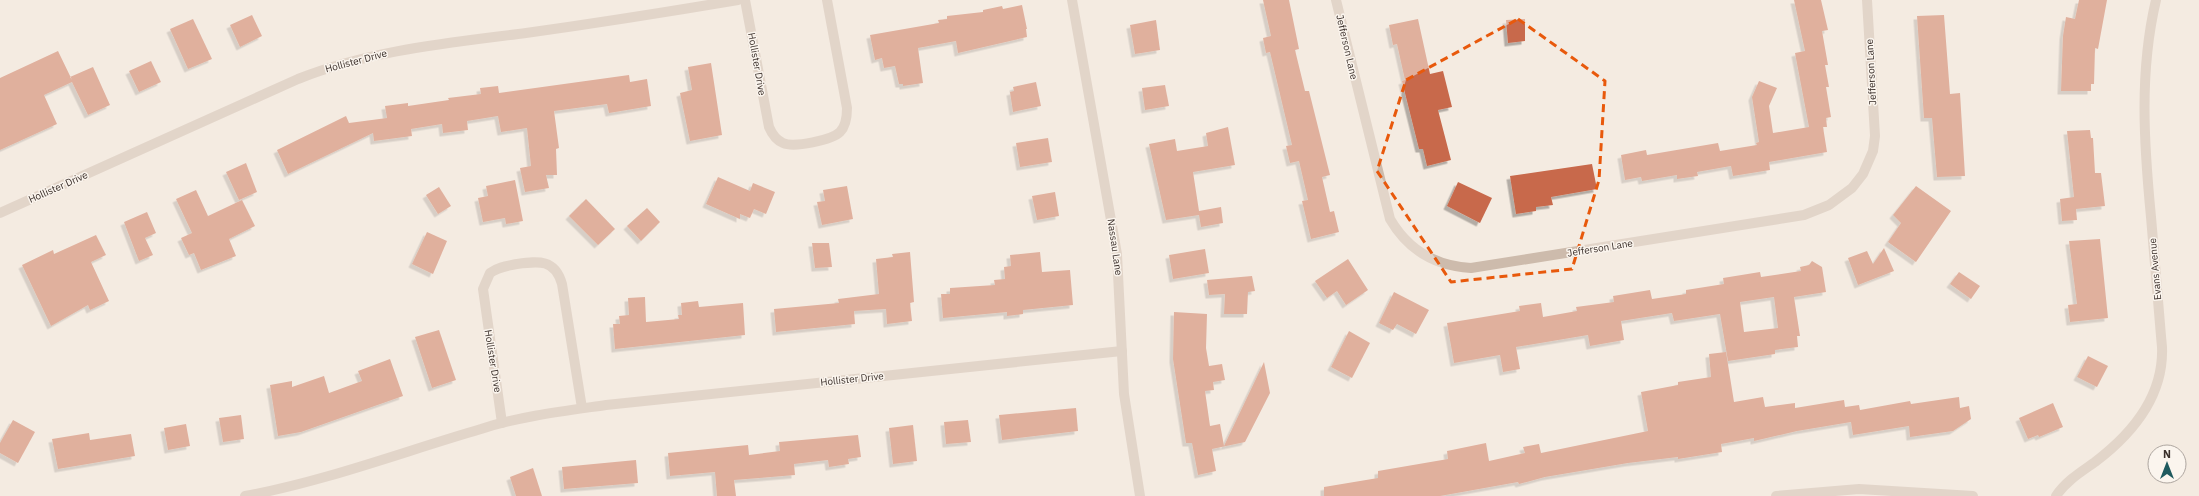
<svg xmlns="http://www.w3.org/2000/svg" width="2199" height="496" font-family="'IBM Plex Sans',sans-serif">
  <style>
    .building { fill: #c8694b; fill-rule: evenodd; filter: url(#shadow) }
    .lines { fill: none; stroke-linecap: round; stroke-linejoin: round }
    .minor { stroke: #cdbbac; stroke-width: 10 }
    .marked { fill: none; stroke: #e8590c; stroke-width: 3; stroke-dasharray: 8 5; stroke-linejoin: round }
    .labels { text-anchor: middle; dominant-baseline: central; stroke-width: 3; stroke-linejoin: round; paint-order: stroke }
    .street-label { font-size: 10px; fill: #3b302b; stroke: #fbf5ee }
  </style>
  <defs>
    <filter id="shadow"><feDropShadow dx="-3.5" dy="3.5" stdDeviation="0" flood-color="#0004"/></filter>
  </defs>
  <rect width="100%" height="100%" fill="#f4ebe1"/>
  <g class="building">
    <path d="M1263 0H1289L1299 49 1295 50 1305 91H1309L1330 175 1322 177 1330 212 1334 211 1339 232 1311 239 1302 201 1308 200 1299 161 1290 163 1286 146 1292 145 1270 52 1266 53 1263 38 1271 36Z"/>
    <path d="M1794 0H1821L1828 30 1822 31 1828 65H1825L1829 87H1826L1831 117 1826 118 1827 127H1823L1827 152 1769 162 1770 170 1733 176 1731 166 1697 172 1698 176 1677 179V175L1642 181 1641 177 1625 180 1621 155 1646 150 1647 155 1718 143 1720 151 1757 145 1756 143 1759 142 1752 97 1759 81 1777 88 1769 106 1773 133 1809 127 1795 53 1805 51Z"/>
    <path d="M2079 0H2107L2098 49 2095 48 2094 84H2091V91H2061L2063 36 2066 17 2075 19Z"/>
    <path d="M1022 5 1027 29H1026L1027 37 958 53 956 41 918 48 923 83 903 86V84H899L895 66 884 68 882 58 875 60 870 35 939 23 938 20 947 19V16L983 12V10L1002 6 1003 9Z"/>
    <path d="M252 15 262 36 240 47 230 25Z"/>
    <path d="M1944 15 1950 94 1960 93 1965 176 1937 177 1932 118H1924L1917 16Z"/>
    <path d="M193 19 212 59 188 69 170 29Z"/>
    <path d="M1418 19 1430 74 1443 71 1452 107 1438 110 1451 160 1427 166 1423 149H1419L1402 81 1405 80 1397 44 1393 45 1389 25Z"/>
    <path d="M1525 19V41L1508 43 1506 20Z"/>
    <path d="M1156 20 1160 50 1135 54 1130 25Z"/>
    <path d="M58 51 72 80 70 77 93 67 110 105 88 115 72 82 44 95 57 124 0 150V78Z"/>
    <path d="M151 61 161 82 139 92 129 71Z"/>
    <path d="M711 63 722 135 690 141 680 93 692 90 688 67Z"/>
    <path d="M629 75 630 82 647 79 651 106 609 113 607 104 554 111 559 148 556 149 557 175H546L549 188 525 192 520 168 531 166 527 128 501 132 498 116 467 121 468 130 443 133 442 124 411 129 412 136 374 141 373 133 288 174 277 150 346 116 349 123 387 118 385 106 408 103V106L449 100 448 98 481 94 480 88 498 86 499 93Z"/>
    <path d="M1036 82 1041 106 1013 112 1010 92 1014 91 1013 87Z"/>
    <path d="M1165 85 1169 106 1145 110 1142 88Z"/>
    <path d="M1228 127 1235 165 1193 172 1199 211 1221 207 1223 223 1201 227 1199 215 1166 220 1149 144 1175 139 1177 151 1208 146 1206 133Z"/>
    <path d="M2090 130 2091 138H2093L2095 173H2101L2105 206 2076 209 2077 220 2062 221 2060 199 2074 197 2067 131Z"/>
    <path d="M1048 138 1052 162 1020 167 1016 143Z"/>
    <path d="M246 163 257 192 239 200 226 172Z"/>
    <path d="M1592 164 1597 189 1551 197 1553 205 1536 207V211L1516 214 1510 176Z"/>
    <path d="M718 177 750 191 753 183 775 192 766 214 754 209 750 218 740 214V219L706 204Z"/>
    <path d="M515 180 523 221 506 224 505 218 483 222 478 198 488 196 486 186Z"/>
    <path d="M1458 182 1492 198 1480 223 1447 206Z"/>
    <path d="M847 186 853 219 822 225 817 202 825 201 823 190Z"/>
    <path d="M1916 186 1951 211 1916 262 1888 242 1901 223 1893 215Z"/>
    <path d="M439 187 451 206 438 214 426 195Z"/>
    <path d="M196 190 208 216 242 200 255 226 229 239 236 256 201 270 194 253 189 255 181 238 192 233 176 199Z"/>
    <path d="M1055 192 1059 216 1037 220 1032 196Z"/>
    <path d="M586 199 615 229 598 245 569 216Z"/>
    <path d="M647 208 660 222 641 241 627 226Z"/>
    <path d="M147 212 156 233 145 238 153 255 139 261 124 222Z"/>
    <path d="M427 232 447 241 433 274 412 264Z"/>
    <path d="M96 235 106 255 91 262 109 301 90 310 88 305 51 326 22 265 53 250 54 254Z"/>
    <path d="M2100 239 2108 318 2070 322 2068 305 2077 304 2069 241Z"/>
    <path d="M812 243H829L832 267 815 268Z"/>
    <path d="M1884 248 1894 271 1858 285 1848 258 1867 251 1873 264Z"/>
    <path d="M1205 249 1209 273 1173 279 1169 255Z"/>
    <path d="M910 252 914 302 910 303 912 321 887 324 886 309 854 311 855 324 776 332 774 309 839 303 838 299 879 294 876 259 893 257 892 254Z"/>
    <path d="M1040 252 1042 272 1070 270 1073 305 1023 310V314L1007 316V312L943 318 941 294H950V288L995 285 994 280 1005 279 1004 267 1011 266 1010 255Z"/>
    <path d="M1348 259 1368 290 1346 305 1337 291 1327 298 1315 281Z"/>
    <path d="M1812 261 1822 267 1826 292 1794 297 1800 336H1797L1798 347 1775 350V354L1728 361 1720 314 1674 321 1672 313 1621 321 1624 340 1590 346 1588 335 1516 347 1520 369 1503 372 1500 355 1454 363 1447 323 1520 311 1519 306 1541 303 1543 317 1577 311 1576 307 1614 302 1613 296 1650 290 1652 299 1686 294V290L1724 284 1723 278 1760 272 1761 277 1801 271 1800 267 1809 265ZM1774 297 1778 328 1744 332 1740 302Z"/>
    <path d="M1959 272 1980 286 1971 299 1950 284Z"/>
    <path d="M1252 276 1255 291 1248 292 1247 314H1224L1225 294 1209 295 1207 280Z"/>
    <path d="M1394 292 1429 310 1416 334 1397 324 1393 330 1379 323Z"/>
    <path d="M645 297 646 322 679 319 678 315H682L681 303 698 301 699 307 743 303 745 335 615 349 613 324H620L619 316 629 315 628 298Z"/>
    <path d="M1174 312 1207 314 1206 348 1209 366 1222 364 1225 380 1213 382 1214 390 1205 391 1210 426 1220 424 1224 446 1264 362 1270 393 1245 442 1212 449 1216 471 1198 475 1192 443H1186L1173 359Z"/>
    <path d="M439 330 456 380 432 388 415 337Z"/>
    <path d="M1349 331 1370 343 1352 378 1331 367Z"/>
    <path d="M1726 352 1734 402 1763 397 1765 407 1795 403V408L1844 400 1845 407 1859 405 1860 410 1910 401 1911 404 1959 397 1960 408 1969 406 1971 419 1953 431 1910 437 1909 426 1853 435 1851 422 1797 431 1754 441V438L1721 444 1722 452 1678 459V457L1628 463 1545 477 1519 484 1518 482 1440 496H1324V487L1378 478V471L1448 459 1447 451 1486 443 1489 461 1525 453 1523 447 1539 444 1541 453 1648 431 1641 392 1678 385V382L1711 377 1709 354Z"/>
    <path d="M2088 356 2108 366 2097 387 2077 377Z"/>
    <path d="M390 359 403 396 301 432 278 436 270 385 292 381V387L324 376 329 393 362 381 358 371Z"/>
    <path d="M2053 403 2063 427 2039 437 2038 435 2028 439 2019 418Z"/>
    <path d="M1076 408 1078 431 1002 440 999 415Z"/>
    <path d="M241 415 244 439 223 442 219 418Z"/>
    <path d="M13 420 35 432 18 463 0 453V443Z"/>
    <path d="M968 420 971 442 946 444 944 422Z"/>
    <path d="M186 424 190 446 168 450 164 428Z"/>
    <path d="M913 425 917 461 893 464 889 428Z"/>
    <path d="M89 433 90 440 131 434 135 456 58 469 52 439Z"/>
    <path d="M858 435 861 457 848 459 849 464 829 467 828 460 794 464 795 475 734 480 736 496H717L715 472 670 476 668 453 748 445 749 455 780 451 779 442Z"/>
    <path d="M636 460 638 483 564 489 562 467Z"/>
    <path d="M533 468 542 496H516L510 477Z"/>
  </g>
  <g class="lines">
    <g class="minor">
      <path d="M745 0 769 127C772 134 776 140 783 143 794 148 832 140 840 132 846 126 847 116 847 108L827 0"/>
      <path d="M1072 0 1117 254 1124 394 1140 496"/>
      <path d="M1336 0 1390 219C1408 250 1435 266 1471 268L1804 215 1829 205 1852 188 1863 174 1873 151 1875 136 1867 0"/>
      <path d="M0 213 298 79C371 50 449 43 526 33 597 23 667 12 738 0"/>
      <path d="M502 423 483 289 490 273C498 267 507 266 517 264 539 261 555 259 562 284L582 408"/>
      <path d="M245 496C326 481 402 452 481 429 521 416 564 411 606 405L1122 351"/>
      <path d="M1776 496 1859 489 1973 496"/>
      <path d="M2056 496C2066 481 2081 472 2095 462 2132 434 2164 396 2162 347 2158 304 2155 261 2151 217 2144 144 2139 72 2156 0"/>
    </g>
  </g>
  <path d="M0 0H2199V496H0ZM1518 19 1605 81 1599 180 1572 269 1451 282 1377 171 1406 80Z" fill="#f4ebe1" fill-opacity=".55" fill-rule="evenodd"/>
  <path class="marked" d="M1518 19 1605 81 1599 180 1572 269 1451 282 1377 171 1406 80Z"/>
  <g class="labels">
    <g class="street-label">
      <text transform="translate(1347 47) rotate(77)">Jefferson Lane</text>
      <text transform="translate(356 61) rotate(-15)">Hollister Drive</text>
      <text transform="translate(757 64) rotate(80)">Hollister Drive</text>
      <text transform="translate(1871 72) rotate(-93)">Jefferson Lane</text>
      <text transform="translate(58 187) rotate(-24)">Hollister Drive</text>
      <text transform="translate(1115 247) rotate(82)">Nassau Lane</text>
      <text transform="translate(1600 248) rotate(-9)">Jefferson Lane</text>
      <text transform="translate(2155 269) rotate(-95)">Evans Avenue</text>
      <text transform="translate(493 361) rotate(81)">Hollister Drive</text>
      <text transform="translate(852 379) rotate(-6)">Hollister Drive</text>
    </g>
  </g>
  <g transform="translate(2167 464)"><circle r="19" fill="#fbf5ee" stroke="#aea6a0"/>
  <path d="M0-3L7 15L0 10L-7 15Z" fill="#1f5a5e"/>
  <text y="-6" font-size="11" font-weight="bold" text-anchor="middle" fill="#3b302b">N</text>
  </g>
</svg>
